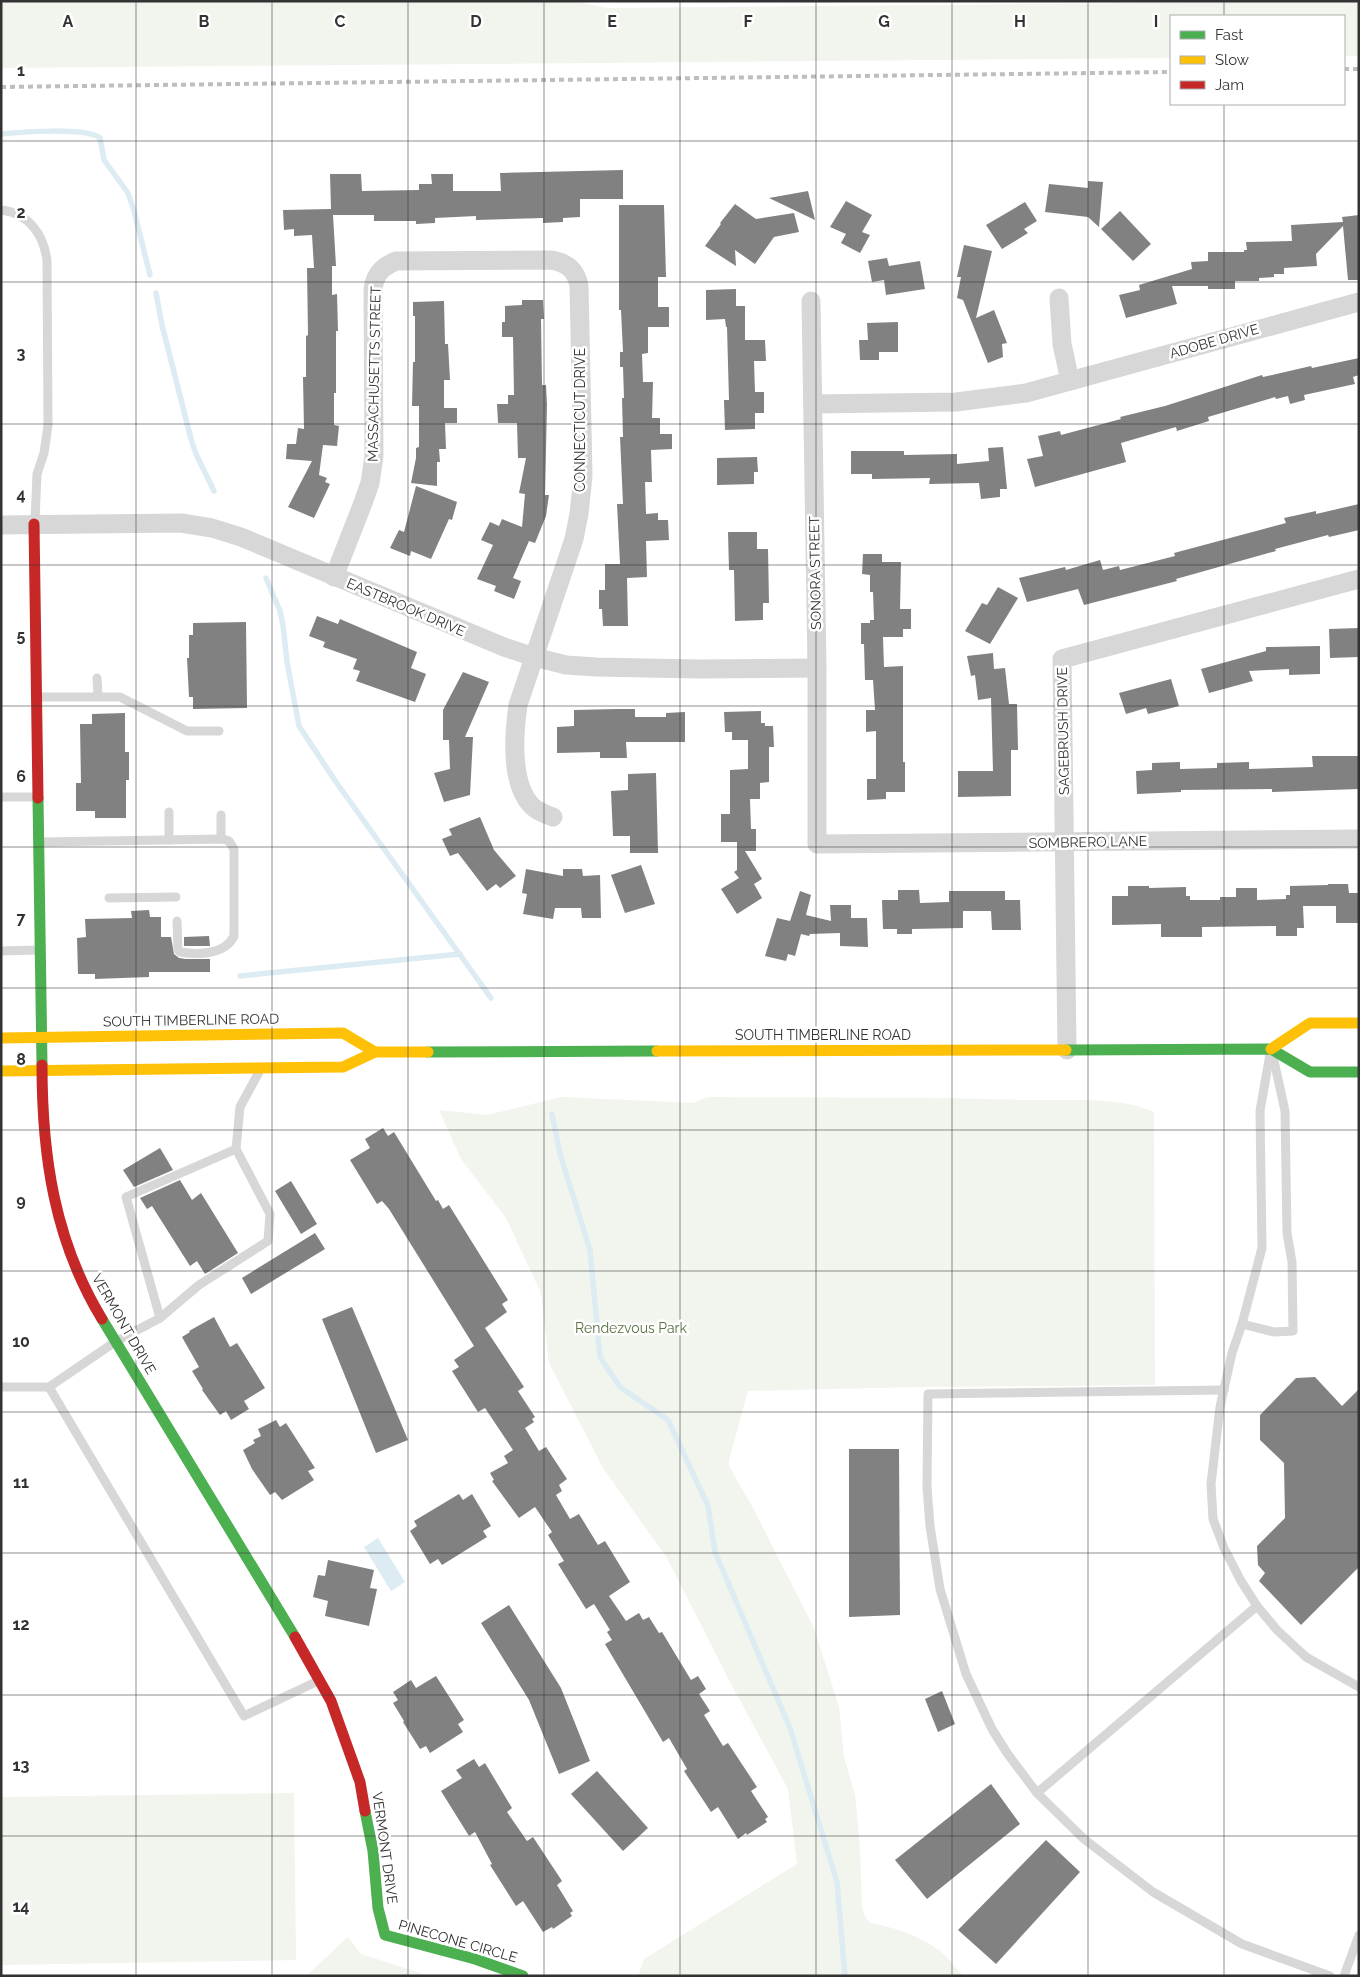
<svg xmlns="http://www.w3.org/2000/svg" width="1360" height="1977" font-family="Raleway,sans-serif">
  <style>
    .green { fill: #f1f5ed }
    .water { fill: #ddebf3 }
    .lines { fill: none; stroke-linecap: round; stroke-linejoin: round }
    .stream { stroke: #ddebf3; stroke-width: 5.5 }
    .building { fill: #818181 }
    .lane { stroke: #d7d7d7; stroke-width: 9 }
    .street { stroke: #d7d7d7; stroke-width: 19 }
    .fast { stroke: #4caf50; stroke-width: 11 }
    .slow { stroke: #ffc107; stroke-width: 11 }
    .jam { stroke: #c62828; stroke-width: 11 }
    .rail { stroke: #bebebe; stroke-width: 4; stroke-dasharray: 5 4; stroke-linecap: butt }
    .grid { fill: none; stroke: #333; stroke-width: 1; stroke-opacity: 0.55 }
    .labels { text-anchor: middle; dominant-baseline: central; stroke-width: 5; stroke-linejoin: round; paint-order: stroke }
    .street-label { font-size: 14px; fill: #333; stroke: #fff }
    .park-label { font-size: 14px; fill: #56703f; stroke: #fff }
    .grid-label { font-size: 16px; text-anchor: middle; font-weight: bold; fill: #333; stroke: #fff; stroke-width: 5; stroke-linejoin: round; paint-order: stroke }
  </style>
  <rect width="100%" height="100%" fill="#fff"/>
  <g class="green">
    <path d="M1 1H571L608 8 1359 1V56H1344V16H1171V58L1 68Z"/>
    <path d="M561 1097 694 1103 707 1097C814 1098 922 1097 1030 1100 1068 1101 1119 1096 1154 1112L1155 1385 916 1387 748 1391 729 1460V1466L753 1508 814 1628 839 1707 844 1757 855 1795 860 1847 862 1905 864 1915 870 1923C894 1927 919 1936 939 1950 948 1957 955 1967 963 1976H638L644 1959 797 1864 788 1789 729 1680 667 1558 603 1468 549 1363 541 1293 506 1218 461 1159 439 1110 487 1115Z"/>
    <path d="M294 1793 296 1960 1 1965V1797Z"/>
    <path d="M348 1937 361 1954 430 1976H306Z"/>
  </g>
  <path class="water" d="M378 1538 405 1582 391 1591 364 1547Z"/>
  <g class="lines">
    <g class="stream">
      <path d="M1 134C21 132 86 127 100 138L104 160 128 193 134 211 150 275"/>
      <path d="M156 293 162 325 191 439 196 454 214 491"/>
      <path d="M266 578 280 611 283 625 287 662 299 726 336 782 491 998"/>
      <path d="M240 976 460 954"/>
      <path d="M552 1114 560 1154 590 1250 600 1357 620 1387 668 1420 708 1506 715 1552 790 1728 837 1882 845 1976"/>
    </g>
  </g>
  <g class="building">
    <path d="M623 170V199H580V217L563 218V222L543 223V218L476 220V216L435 218V223L416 224V221H374V215H333L336 266H332V295L337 294 338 331H336V393H334V425L339 426 337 446 323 445 319 475 327 478 325 482 330 484 314 518 288 507 312 461 286 459 287 444H296L298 428 304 429 303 377H306V336L308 335 307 268H314L312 235 294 236V229L284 230 283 210 331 209 330 174H361L362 191 419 190V184H432L431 174H453V191H501L500 173Z"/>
    <path d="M1088 181 1103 182 1099 227 1088 217 1045 212 1049 184 1088 188Z"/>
    <path d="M808 191 815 220 769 198Z"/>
    <path d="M846 201 872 215 862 232 870 235 860 253 841 243 846 234 830 227Z"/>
    <path d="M1025 202 1037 221 1024 229 1028 233 1002 249 986 225Z"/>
    <path d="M735 204 756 219 794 213 799 232 774 237 755 264 735 250 736 266 705 246 721 224 720 223Z"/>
    <path d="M619 205H664L666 277H658V307H669V327H648V353L642 354 643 382H653L652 418H660V434H672V449L651 450 652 482H645L646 514 658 513V520H668L669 540 646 541 647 577 627 578 628 626H603L602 609H599V590H605V564H620L617 504H623L620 437H623L622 398H624L623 367H620V352H623L621 310H619Z"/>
    <path d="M1120 211 1151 244 1133 261 1101 229Z"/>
    <path d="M1359 215V280H1348L1343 226 1316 254 1317 266 1284 268V274H1274V277L1259 278V281H1235V289H1208V286H1172L1177 304 1126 318 1119 295 1140 290 1139 285 1192 269 1191 262 1208 261V252H1244V250H1247L1246 242 1292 241 1291 225 1343 222 1342 217Z"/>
    <path d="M964 245 992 251 976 318 994 310 1007 343 1002 344 1003 357 988 363 963 300 957 298 961 277H957Z"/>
    <path d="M887 258 889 266 920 261 925 289 886 295 884 280 872 282 868 261Z"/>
    <path d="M736 289V306H745V340H765L766 361H754L755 392H764V413H755V429L725 430 724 400H729L727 327H726L725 319 706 320V290Z"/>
    <path d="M522 300H543L544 319H541L542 385H546L547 404 545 495H549L546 516 535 543 529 541 513 578 521 581 514 599 494 591 496 586 477 579 493 545 481 540 490 522 499 526 502 519 522 527 525 494 519 493 526 458H518L517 423H498L497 404H508V395H514L513 337H502V322H505V306L522 305Z"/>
    <path d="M444 301 445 344H448L450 380H444V408H457V423H445L446 449H439L440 462H437V486L411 483 416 458V448L419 447V406H412L413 362H415V316H413V302Z"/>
    <path d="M898 322V352H879V360H860L859 340H868L867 323Z"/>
    <path d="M1359 358V375L1353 377 1355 384 1304 395 1305 400 1290 404 1288 396 1276 399 1275 397 1208 417 1209 421 1177 431 1176 427 1121 443 1126 462 1035 487 1027 459 1043 456 1038 436 1060 431 1061 435 1121 419 1120 417 1165 406 1262 375 1263 377 1311 366 1312 368Z"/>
    <path d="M1003 447 1007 489H1000V497L981 499 979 483 929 484 930 478 872 479V474H851V451H904V455L957 454V464L989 461 988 448Z"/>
    <path d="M757 457 758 472H754V484L717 485V458Z"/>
    <path d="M416 486 457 502 452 520 449 519 431 559 411 551 410 556 390 548 399 530 404 532Z"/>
    <path d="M1359 504V530L1329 537 1328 535 1275 549 1276 551 1176 579 1177 581 1084 605 1078 589 1027 602 1019 578 1065 567 1066 570 1100 560 1103 570 1119 566 1120 570 1175 556 1174 553 1286 523 1284 518 1316 511V514Z"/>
    <path d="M728 532H757V549H768L769 603H763V620L735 621 734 570H729Z"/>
    <path d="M863 554H882V562H901L900 609H911V629H903V637H883L884 667 903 666V762H905V792H886V799L867 800V779H876V731L866 732V710H875L873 680H865L864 644H861V623H870V620H874L873 592H870V575L862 574Z"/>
    <path d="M998 587 1018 598 990 644 965 631 982 603 987 605Z"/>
    <path d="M317 616 338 624 340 619 417 652 411 668 426 674 415 702 356 681 360 671 353 669 357 659 323 647 325 642 309 636Z"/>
    <path d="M246 622 247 708 193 709V697H189L187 658H189V635H193V623Z"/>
    <path d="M1359 628V657L1330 658 1329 629Z"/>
    <path d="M1320 646V674L1289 675V669L1249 671 1253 681 1209 693 1201 669 1266 651V647Z"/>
    <path d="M993 653 994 669 1005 668 1009 704H1017L1018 750H1011V796L958 797V771H993L991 698 978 700 975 675 971 676 967 656Z"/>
    <path d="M463 672 489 682 465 737H473L470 795 444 802 434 773 450 769 449 740H443V710Z"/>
    <path d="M1171 679 1179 706 1148 714 1146 708 1126 714 1119 693Z"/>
    <path d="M617 709H635V717H666V713L685 712V742H626L627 758H600V752L557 753V727L574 726V710Z"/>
    <path d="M761 711V723H765V726H773L774 747H769V782L760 783V799H750L751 829H756V851H745L762 879 754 884 762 898 737 914 721 889 739 878 734 872 737 870V842H721V814H730V770L748 769V740H732V732H725L724 712Z"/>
    <path d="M125 713V752H129V780H126V818H95V811H76V783H81L80 724H92V714Z"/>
    <path d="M1312 756H1359V789L1272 792V789L1181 790V792L1137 794 1136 771 1152 770V763L1180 762V769L1217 768V763L1249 762V769L1313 767Z"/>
    <path d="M656 773 658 853H630V836H613L611 791 628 790V774Z"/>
    <path d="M480 817 494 850 516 876 500 888 496 884 487 891 458 853 450 856 442 839 452 835 449 829Z"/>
    <path d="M641 865 655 904 625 913 611 875Z"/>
    <path d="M526 869 563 876V869H582L583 876 600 875 601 918H582L581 908H555L553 919 523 914 527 894 522 893Z"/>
    <path d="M1328 884H1348L1349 893H1359V923H1336V906H1303L1304 928H1297V936H1276V926L1202 927V937H1161V924L1112 925V896H1128V886H1149V888L1186 887V896H1190V900H1220V897H1236V888H1257V900L1286 899V895H1290V886L1328 885Z"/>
    <path d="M898 890H919L920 903 949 902V891H1005V900H1020L1021 930H992L991 911H963V928L912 929V934H897V929H883L882 900H898Z"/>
    <path d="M800 891 811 895 806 915 831 921 830 905H851V918H867L868 947 840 946V933L810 934 809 936 801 934 795 956 788 954 786 961 765 956 777 918 790 921Z"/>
    <path d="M149 910 150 917H161V937H171L174 954 179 958 186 959H210V972H149V977L95 979V974H78L77 938 86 937 85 919 132 918 131 911Z"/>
    <path d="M209 936 210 946H184V937Z"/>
    <path d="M383 1128 388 1136 394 1132 436 1201 438 1200 443 1209 449 1205 508 1300 502 1304 507 1312 485 1328 524 1387 518 1391 535 1417 532 1419 534 1422 525 1428 539 1451 546 1447 567 1479 559 1485 562 1491 556 1495 570 1519 579 1514 598 1545 605 1541 630 1582 609 1596 626 1621 639 1613 643 1620 649 1617 659 1633 662 1632 691 1680 698 1676 706 1689 699 1694 710 1711 704 1715 723 1746 728 1743 757 1787 751 1791 768 1817 765 1819 767 1822 747 1835 746 1833 738 1839 718 1807 711 1812 684 1771 687 1769 669 1738 663 1742 605 1644 612 1640 607 1632 610 1630 594 1604 586 1609 558 1564 564 1561 548 1535 552 1532 535 1507 519 1518 492 1481 494 1480 490 1473 508 1463 504 1456 513 1450 485 1408 478 1412 452 1371 459 1367 454 1360 474 1346 389 1209 382 1201 377 1204 350 1160 370 1148 365 1139Z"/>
    <path d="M160 1148 173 1170 134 1187 123 1170Z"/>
    <path d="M180 1180 192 1200 201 1193 238 1253 205 1274 197 1261 190 1266 152 1206 147 1209 140 1198Z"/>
    <path d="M291 1181 317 1224 301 1234 275 1191Z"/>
    <path d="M315 1233 325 1249 251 1294 242 1278Z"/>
    <path d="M352 1307 408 1440 376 1453 322 1319Z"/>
    <path d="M214 1317 230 1347 237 1343 265 1388 244 1401 249 1409 231 1420 226 1411 220 1415 202 1390 203 1389 192 1371 199 1367 182 1337 190 1332 189 1331Z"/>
    <path d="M1315 1377 1342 1406 1359 1389V1567L1301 1625 1259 1581 1265 1573 1258 1565 1257 1546 1285 1518 1284 1463 1260 1440V1415L1296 1378Z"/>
    <path d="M276 1420 280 1427 286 1423 315 1468 308 1471 314 1480 282 1500 275 1492 270 1495 252 1469 243 1450 255 1443 253 1440 261 1436 258 1429Z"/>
    <path d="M849 1449H899L900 1615 849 1617Z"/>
    <path d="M459 1494 463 1500 472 1494 491 1526 483 1531 487 1537 442 1565 438 1559 430 1564 410 1531 417 1526 414 1521Z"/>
    <path d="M328 1560 374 1570 370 1588 377 1589 369 1626 325 1616 328 1601 313 1597 318 1575 325 1576Z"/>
    <path d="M509 1605 561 1688 590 1761 559 1774 529 1700 481 1623Z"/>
    <path d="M436 1676 464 1720 458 1724 463 1732 430 1753 426 1746 420 1749 403 1722 404 1721 393 1703 398 1700 393 1692 411 1680 416 1688Z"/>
    <path d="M942 1691 955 1724 938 1732 925 1699Z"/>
    <path d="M474 1759 479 1767 485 1763 512 1808 507 1812 527 1841 533 1837 562 1881 557 1885 573 1911 570 1913 572 1916 553 1929 552 1927 543 1932 523 1901 516 1906 490 1865 492 1864 475 1832 469 1836 441 1791 462 1778 456 1770Z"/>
    <path d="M597 1771 648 1828 623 1851 571 1794Z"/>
    <path d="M991 1784 1020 1824 927 1899 895 1860Z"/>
    <path d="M1046 1840 1080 1872 996 1964 958 1930Z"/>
  </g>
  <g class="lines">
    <g class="lane">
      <path d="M1 210C29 213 44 235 47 261L48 425 44 453 37 474 35 521"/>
      <path d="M97 678 98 696"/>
      <path d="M40 697H120L187 731H219"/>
      <path d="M1 797H36"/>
      <path d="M169 812V840"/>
      <path d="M221 815V839"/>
      <path d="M42 842 223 839 229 841 234 849V936C225 955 198 955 180 952L178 950 177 921"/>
      <path d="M109 898 176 897"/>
      <path d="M1 951 38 950"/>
      <path d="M1270 1054 1260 1111 1262 1248 1242 1324 1232 1353 1220 1407 1211 1484 1213 1519 1224 1548 1241 1581 1257 1606 1277 1630 1306 1657 1359 1687"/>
      <path d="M160 1318 199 1285 268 1241 270 1214 236 1149 240 1107 259 1072"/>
      <path d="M1242 1324 1274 1332 1293 1331 1292 1262 1287 1233 1285 1111 1273 1056"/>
      <path d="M1 1387H49L115 1342 160 1318 126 1197 236 1149"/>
      <path d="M49 1387 244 1716 318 1681"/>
      <path d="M1224 1390 928 1394 927 1487 930 1526 940 1589 966 1674 992 1729 1007 1753 1037 1793 1084 1839 1153 1892 1242 1944 1330 1976"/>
      <path d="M1037 1793 1257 1606"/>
      <path d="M1344 1976 1359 1935"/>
    </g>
    <g class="street">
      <path d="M1059 298 1062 344 1070 381"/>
      <path d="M811 301 817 668V844L1359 839"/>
      <path d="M813 404 956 402 1026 393 1359 302"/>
      <path d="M1 525 181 523 212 528 241 537 504 647 534 657 566 665 596 667 699 669 817 668"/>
      <path d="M334 577 363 503 370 483 374 456 373 289C375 274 382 267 396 261L550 260C566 262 576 269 579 286L583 476 579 514 574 539 518 705C514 733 510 784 532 806 538 812 545 814 553 817"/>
      <path d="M1067 1050 1062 659 1359 579"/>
    </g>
    <g class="fast">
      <path d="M38 798 42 1065"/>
      <path d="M1066 1050 1271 1049 1310 1072H1359"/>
      <path d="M428 1052 657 1051"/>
      <path d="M102 1319 295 1637"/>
      <path d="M365 1811 373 1851 378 1908 385 1935 475 1959 523 1976"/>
    </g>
    <g class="slow">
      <path d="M1 1038 343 1033 375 1052"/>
      <path d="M1271 1049 1310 1023H1359"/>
      <path d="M657 1051 1066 1050"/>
      <path d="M1 1071 343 1067 375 1052H428"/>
    </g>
    <g class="jam">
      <path d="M34 524 38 798"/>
      <path d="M42 1065C42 1155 54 1240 102 1319"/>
      <path d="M295 1637 331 1701 360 1782 365 1811"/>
    </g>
    <g class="rail">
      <path d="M1344 69H1359"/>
      <path d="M1 87 1171 72"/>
    </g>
  </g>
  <path class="grid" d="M136 1V1976M272 1V1976M408 1V1976M544 1V1976M680 1V1976M816 1V1976M952 1V1976M1088 1V1976M1224 1V16M1224 104V1976M1 141H1359M1 282H1359M1 424H1359M1 565H1359M1 706H1359M1 847H1359M1 988H1359M1 1130H1359M1 1271H1359M1 1412H1359M1 1553H1359M1 1695H1359M1 1836H1359"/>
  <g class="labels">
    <g class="street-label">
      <text transform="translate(1214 341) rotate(-16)">ADOBE DRIVE</text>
      <text transform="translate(374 374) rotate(-89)">MASSACHUSETTS STREET</text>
      <text transform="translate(580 420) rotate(-90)">CONNECTICUT DRIVE</text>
      <text transform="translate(815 573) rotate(-91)">SONORA STREET</text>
      <text transform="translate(406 607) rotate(23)">EASTBROOK DRIVE</text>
      <text transform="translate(1063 731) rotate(-91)">SAGEBRUSH DRIVE</text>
      <text transform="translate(1088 842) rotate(-1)">SOMBRERO LANE</text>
      <text transform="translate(191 1020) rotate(-1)">SOUTH TIMBERLINE ROAD</text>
      <text x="823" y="1035">SOUTH TIMBERLINE ROAD</text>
      <text transform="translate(124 1324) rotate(60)">VERMONT DRIVE</text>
      <text transform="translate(385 1848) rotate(82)">VERMONT DRIVE</text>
      <text transform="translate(458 1941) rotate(16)">PINECONE CIRCLE</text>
    </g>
    <g class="park-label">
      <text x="631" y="1328">Rendezvous Park</text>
    </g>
  </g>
  <g class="grid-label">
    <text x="68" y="27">A</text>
    <text x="204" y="27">B</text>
    <text x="340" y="27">C</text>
    <text x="476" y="27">D</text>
    <text x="612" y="27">E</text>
    <text x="748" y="27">F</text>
    <text x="884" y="27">G</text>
    <text x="1020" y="27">H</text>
    <text x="1156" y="27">I</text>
    <text x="21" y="76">1</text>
    <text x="21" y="218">2</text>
    <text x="21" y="359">3</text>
    <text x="21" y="500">4</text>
    <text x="21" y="641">5</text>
    <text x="21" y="782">6</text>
    <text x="21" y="924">7</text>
    <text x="21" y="1065">8</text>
    <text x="21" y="1206">9</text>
    <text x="21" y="1347">10</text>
    <text x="21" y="1488">11</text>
    <text x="21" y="1630">12</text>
    <text x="21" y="1771">13</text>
    <text x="21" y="1912">14</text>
  </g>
  <rect width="1360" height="1977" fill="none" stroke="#333333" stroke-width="5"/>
  <rect x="1170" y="15" width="175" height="90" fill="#ffffff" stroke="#adadad"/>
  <rect x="1180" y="31" width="25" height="8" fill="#4caf50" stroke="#adadad"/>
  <text x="1215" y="40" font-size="15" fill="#333333">Fast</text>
  <rect x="1180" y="56" width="25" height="8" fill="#ffc107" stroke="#adadad"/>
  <text x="1215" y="65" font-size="15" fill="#333333">Slow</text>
  <rect x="1180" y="81" width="25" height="8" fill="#c62828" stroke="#adadad"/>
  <text x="1215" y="90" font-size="15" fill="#333333">Jam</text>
</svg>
